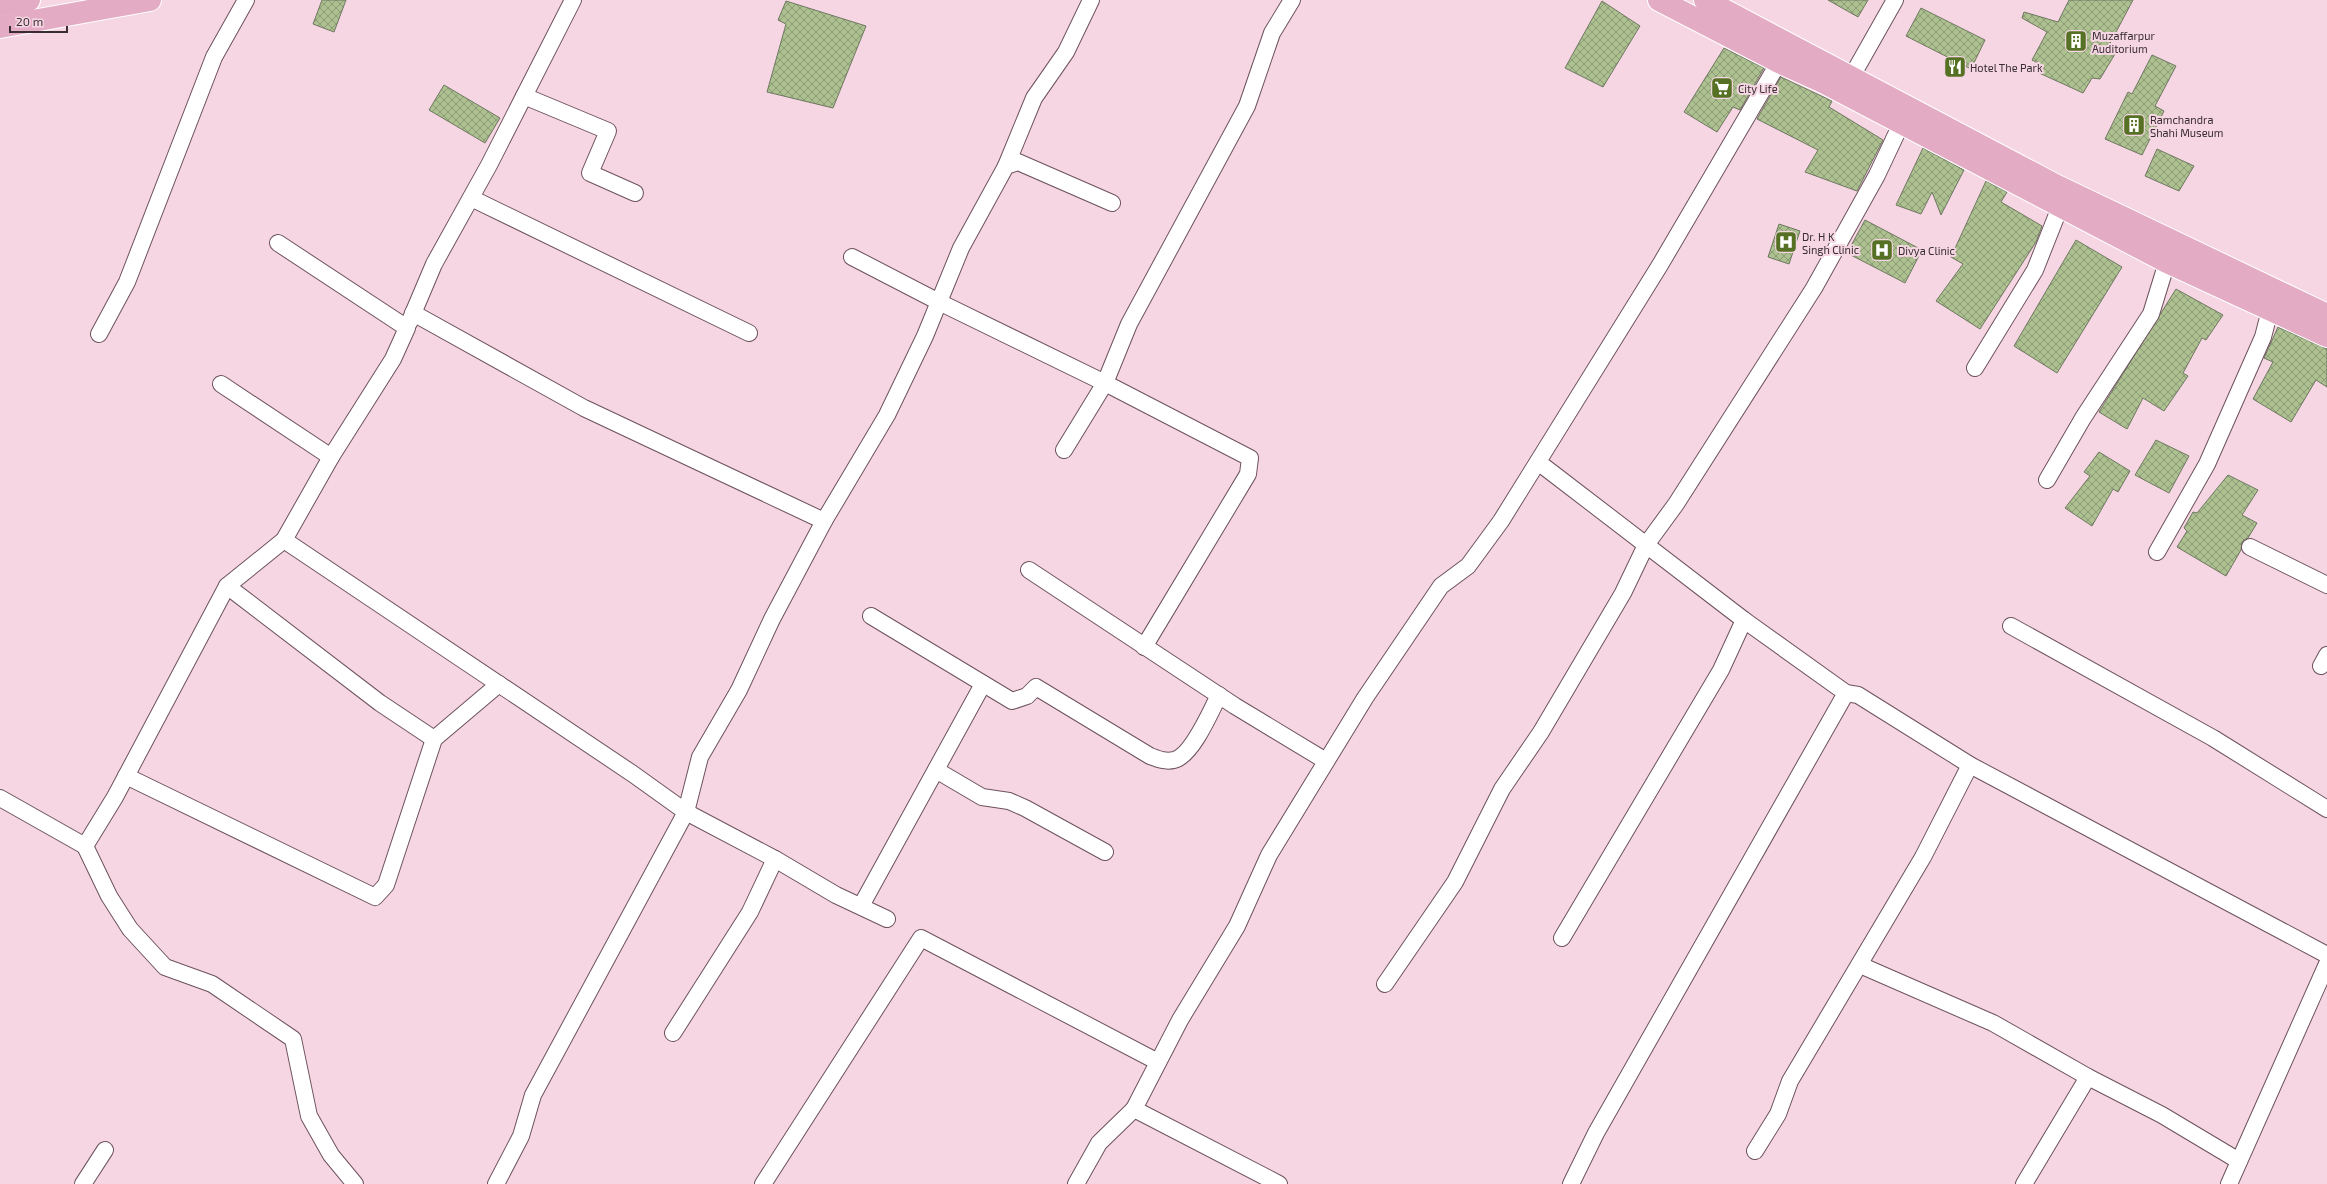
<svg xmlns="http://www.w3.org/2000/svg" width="2327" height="1184" font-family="'Exo 2',sans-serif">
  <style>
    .building { fill: url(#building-cross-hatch); stroke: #6e7860 }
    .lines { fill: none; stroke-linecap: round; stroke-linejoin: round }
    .street-casing { stroke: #6d525d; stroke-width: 18 }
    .primary-casing { stroke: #fff; stroke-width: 24 }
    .street { stroke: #fff; stroke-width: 16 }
    .primary { stroke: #e4acc4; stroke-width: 22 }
    .labels { text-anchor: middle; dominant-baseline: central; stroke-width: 4; stroke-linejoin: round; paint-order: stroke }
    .poi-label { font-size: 11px; fill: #392d32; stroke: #f5d6e2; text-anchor: start }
  </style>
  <defs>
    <pattern id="building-cross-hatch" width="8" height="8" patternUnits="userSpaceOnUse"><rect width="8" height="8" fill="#acc090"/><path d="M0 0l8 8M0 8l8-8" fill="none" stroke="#8d9c76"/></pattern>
  </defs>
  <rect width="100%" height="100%" fill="#f5d6e2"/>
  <g class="building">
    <path d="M322 0H346L334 32 313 24Z"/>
    <path d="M1828 0H1868L1858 17Z"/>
    <path d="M2069 0H2133L2106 51 2115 54 2100 79 2092 78 2083 93 2037 72 2040 64 2032 60 2047 32 2022 18 2024 12 2058 22Z"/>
    <path d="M786 1 866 26 833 108 767 92 786 24 778 20Z"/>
    <path d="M1602 1 1640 26 1603 87 1565 68Z"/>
    <path d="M1921 8 1985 40 1971 69 1906 36Z"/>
    <path d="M1724 48 1764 68 1740 110 1733 107 1717 132 1684 112Z"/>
    <path d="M2152 55 2176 66 2155 106 2164 111 2142 155 2105 139 2128 92 2132 94Z"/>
    <path d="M1781 77 1832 101 1829 107 1883 140 1857 191 1805 172 1818 150 1757 119Z"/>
    <path d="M444 85 500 118 485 143 429 110Z"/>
    <path d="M1923 148 1964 170 1941 215 1932 192 1921 214 1896 205Z"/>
    <path d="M2157 149 2194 166 2179 191 2145 176Z"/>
    <path d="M1986 181 2007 192 2001 202 2042 226 2036 242 1980 329 1936 301 1963 264 1951 257Z"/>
    <path d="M1865 220 1922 250 1905 283 1847 253Z"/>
    <path d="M1779 224 1800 231 1789 264 1768 257Z"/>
    <path d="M2076 240 2122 267 2057 373 2014 346Z"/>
    <path d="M2176 289 2223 315 2206 340 2202 338 2183 373 2188 376 2164 411 2143 398 2127 429 2099 412Z"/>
    <path d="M2278 327 2327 349V387L2316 380 2291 422 2253 399 2273 362 2264 358Z"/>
    <path d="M2156 440 2189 456 2169 493 2135 475Z"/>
    <path d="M2099 452 2130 471 2118 492 2113 489 2092 526 2065 508 2090 476 2084 472Z"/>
    <path d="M2228 475 2258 490 2242 515 2257 523 2248 538 2242 542 2241 550 2226 576 2177 547 2187 531 2184 528 2193 512 2197 513Z"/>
  </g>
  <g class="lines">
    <g class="street-casing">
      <g id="street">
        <path d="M1852 76 1895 0"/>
        <path d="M524 96 608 131 590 173 635 193"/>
        <path d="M1006 166 1034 98 1066 52 1091 0"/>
        <path d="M471 198 749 333"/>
        <path d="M852 257 939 302 1105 383 1250 458 1248 474 1144 647"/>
        <path d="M413 313 584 408 824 521"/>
        <path d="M409 323 434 264 489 165 573 0"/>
        <path d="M99 334 127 282 214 57 246 0"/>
        <path d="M1975 368 2035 270 2060 207"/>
        <path d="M221 384 331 457"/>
        <path d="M1064 450 1105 383 1129 324 1247 106 1272 33 1292 0"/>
        <path d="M1538 462 1744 620 1846 693 1858 695 1970 765 2327 955"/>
        <path d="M2047 480 2083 418 2151 314 2167 262"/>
        <path d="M284 540 633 774 686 812 775 859 836 895 887 919"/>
        <path d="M2250 547 2327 585"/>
        <path d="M2157 552 2207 464 2263 337 2270 310"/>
        <path d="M1029 570 1235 706 1326 761"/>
        <path d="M227 586 380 703 434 739"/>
        <path d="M871 616 1012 701 1027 696 1036 687 1150 756C1158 759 1165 762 1174 760 1192 756 1211 711 1219 695"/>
        <path d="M2011 626 2213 738 2327 809"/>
        <path d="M2321 666 2327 655"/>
        <path d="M936 770 982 797 1009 801 1025 808 1105 852"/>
        <path d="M126 776 375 897 386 885 434 739 499 684"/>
        <path d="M0 798 85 846 115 797 227 586 284 540 331 457 393 359 407 328 278 243"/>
        <path d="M85 846 109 896 130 929 165 967 212 984 293 1039 309 1116 331 1155 355 1184"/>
        <path d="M861 906 983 684"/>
        <path d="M1562 938 1721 670 1744 620"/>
        <path d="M1860 965 1993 1023 2088 1077 2162 1115 2239 1161"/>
        <path d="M1385 984 1455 882 1502 789 1541 732 1623 593 1646 545 1676 504 1814 288 1877 175 1901 124"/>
        <path d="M673 1033 750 912 775 859"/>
        <path d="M1134 1109 1180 1020 1237 926 1269 855 1365 698 1441 586 1468 566 1501 521 1660 265 1779 62"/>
        <path d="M1755 1151 1778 1114 1790 1081 1923 857 1970 765"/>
        <path d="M83 1184 105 1150"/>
        <path d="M496 1184 521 1136 533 1095 686 812 700 757 739 690 772 619 824 521 887 415 925 336 961 248 1006 166 1018 162 1112 203"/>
        <path d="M763 1184 921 938 1158 1062"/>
        <path d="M1076 1184 1099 1143 1134 1109 1279 1184"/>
        <path d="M1571 1184 1596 1133 1846 693"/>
        <path d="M2024 1184 2088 1077"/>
        <path d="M2229 1184 2327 964"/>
      </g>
    </g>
    <g class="primary-casing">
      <g id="primary">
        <path d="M1659 0 1779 62 1823 82 2167 262 2327 336"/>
        <path d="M1705 0 2057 186 2327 315"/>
        <path d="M0 5 29 0"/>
        <path d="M0 27 150 0"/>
      </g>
    </g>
    <use href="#street" class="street"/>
    <use href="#primary" class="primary"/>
  </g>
  <defs>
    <g id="building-square" transform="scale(1.15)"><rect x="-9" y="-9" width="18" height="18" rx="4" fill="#567124" stroke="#f5d6e2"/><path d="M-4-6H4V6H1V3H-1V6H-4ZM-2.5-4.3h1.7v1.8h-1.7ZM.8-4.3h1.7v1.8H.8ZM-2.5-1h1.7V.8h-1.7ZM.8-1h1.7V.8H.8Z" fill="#fff"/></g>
    <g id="restaurant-square" transform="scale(1.15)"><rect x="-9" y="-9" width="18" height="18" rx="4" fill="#567124" stroke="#f5d6e2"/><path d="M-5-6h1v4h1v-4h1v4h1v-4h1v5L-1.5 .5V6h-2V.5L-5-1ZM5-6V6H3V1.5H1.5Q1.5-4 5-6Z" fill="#fff"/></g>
    <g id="supermarket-square" transform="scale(1.15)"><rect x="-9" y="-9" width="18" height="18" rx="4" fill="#567124" stroke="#f5d6e2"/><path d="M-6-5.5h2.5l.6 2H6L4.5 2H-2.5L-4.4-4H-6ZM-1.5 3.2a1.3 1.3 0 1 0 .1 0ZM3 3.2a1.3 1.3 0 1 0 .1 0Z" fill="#fff"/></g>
    <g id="hospital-square" transform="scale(1.15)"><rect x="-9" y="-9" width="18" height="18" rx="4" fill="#567124" stroke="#f5d6e2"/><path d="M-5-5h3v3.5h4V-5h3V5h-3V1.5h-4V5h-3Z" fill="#fff"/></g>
  </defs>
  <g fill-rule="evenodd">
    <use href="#building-square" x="2076" y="41"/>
    <use href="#restaurant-square" x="1955" y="67"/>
    <use href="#supermarket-square" x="1722" y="88"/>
    <use href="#building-square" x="2134" y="125"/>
    <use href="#hospital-square" x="1786" y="242"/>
    <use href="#hospital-square" x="1882" y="250"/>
  </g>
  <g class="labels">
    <g class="poi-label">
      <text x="2092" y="35">Muzaffarpur<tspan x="2092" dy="13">Auditorium</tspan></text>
      <text x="1970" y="67">Hotel The Park</text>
      <text x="1738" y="88">City Life</text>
      <text x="2150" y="119">Ramchandra<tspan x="2150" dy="13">Shahi Museum</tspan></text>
      <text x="1802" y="236">Dr. H K<tspan x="1802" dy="13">Singh Clinic</tspan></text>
      <text x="1898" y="250">Divya Clinic</text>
    </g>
  </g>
  <path d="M10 26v6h57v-6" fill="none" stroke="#392d32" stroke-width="2"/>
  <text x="16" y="26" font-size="12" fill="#392d32" stroke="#f5d6e2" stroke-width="3" paint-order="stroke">20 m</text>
</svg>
